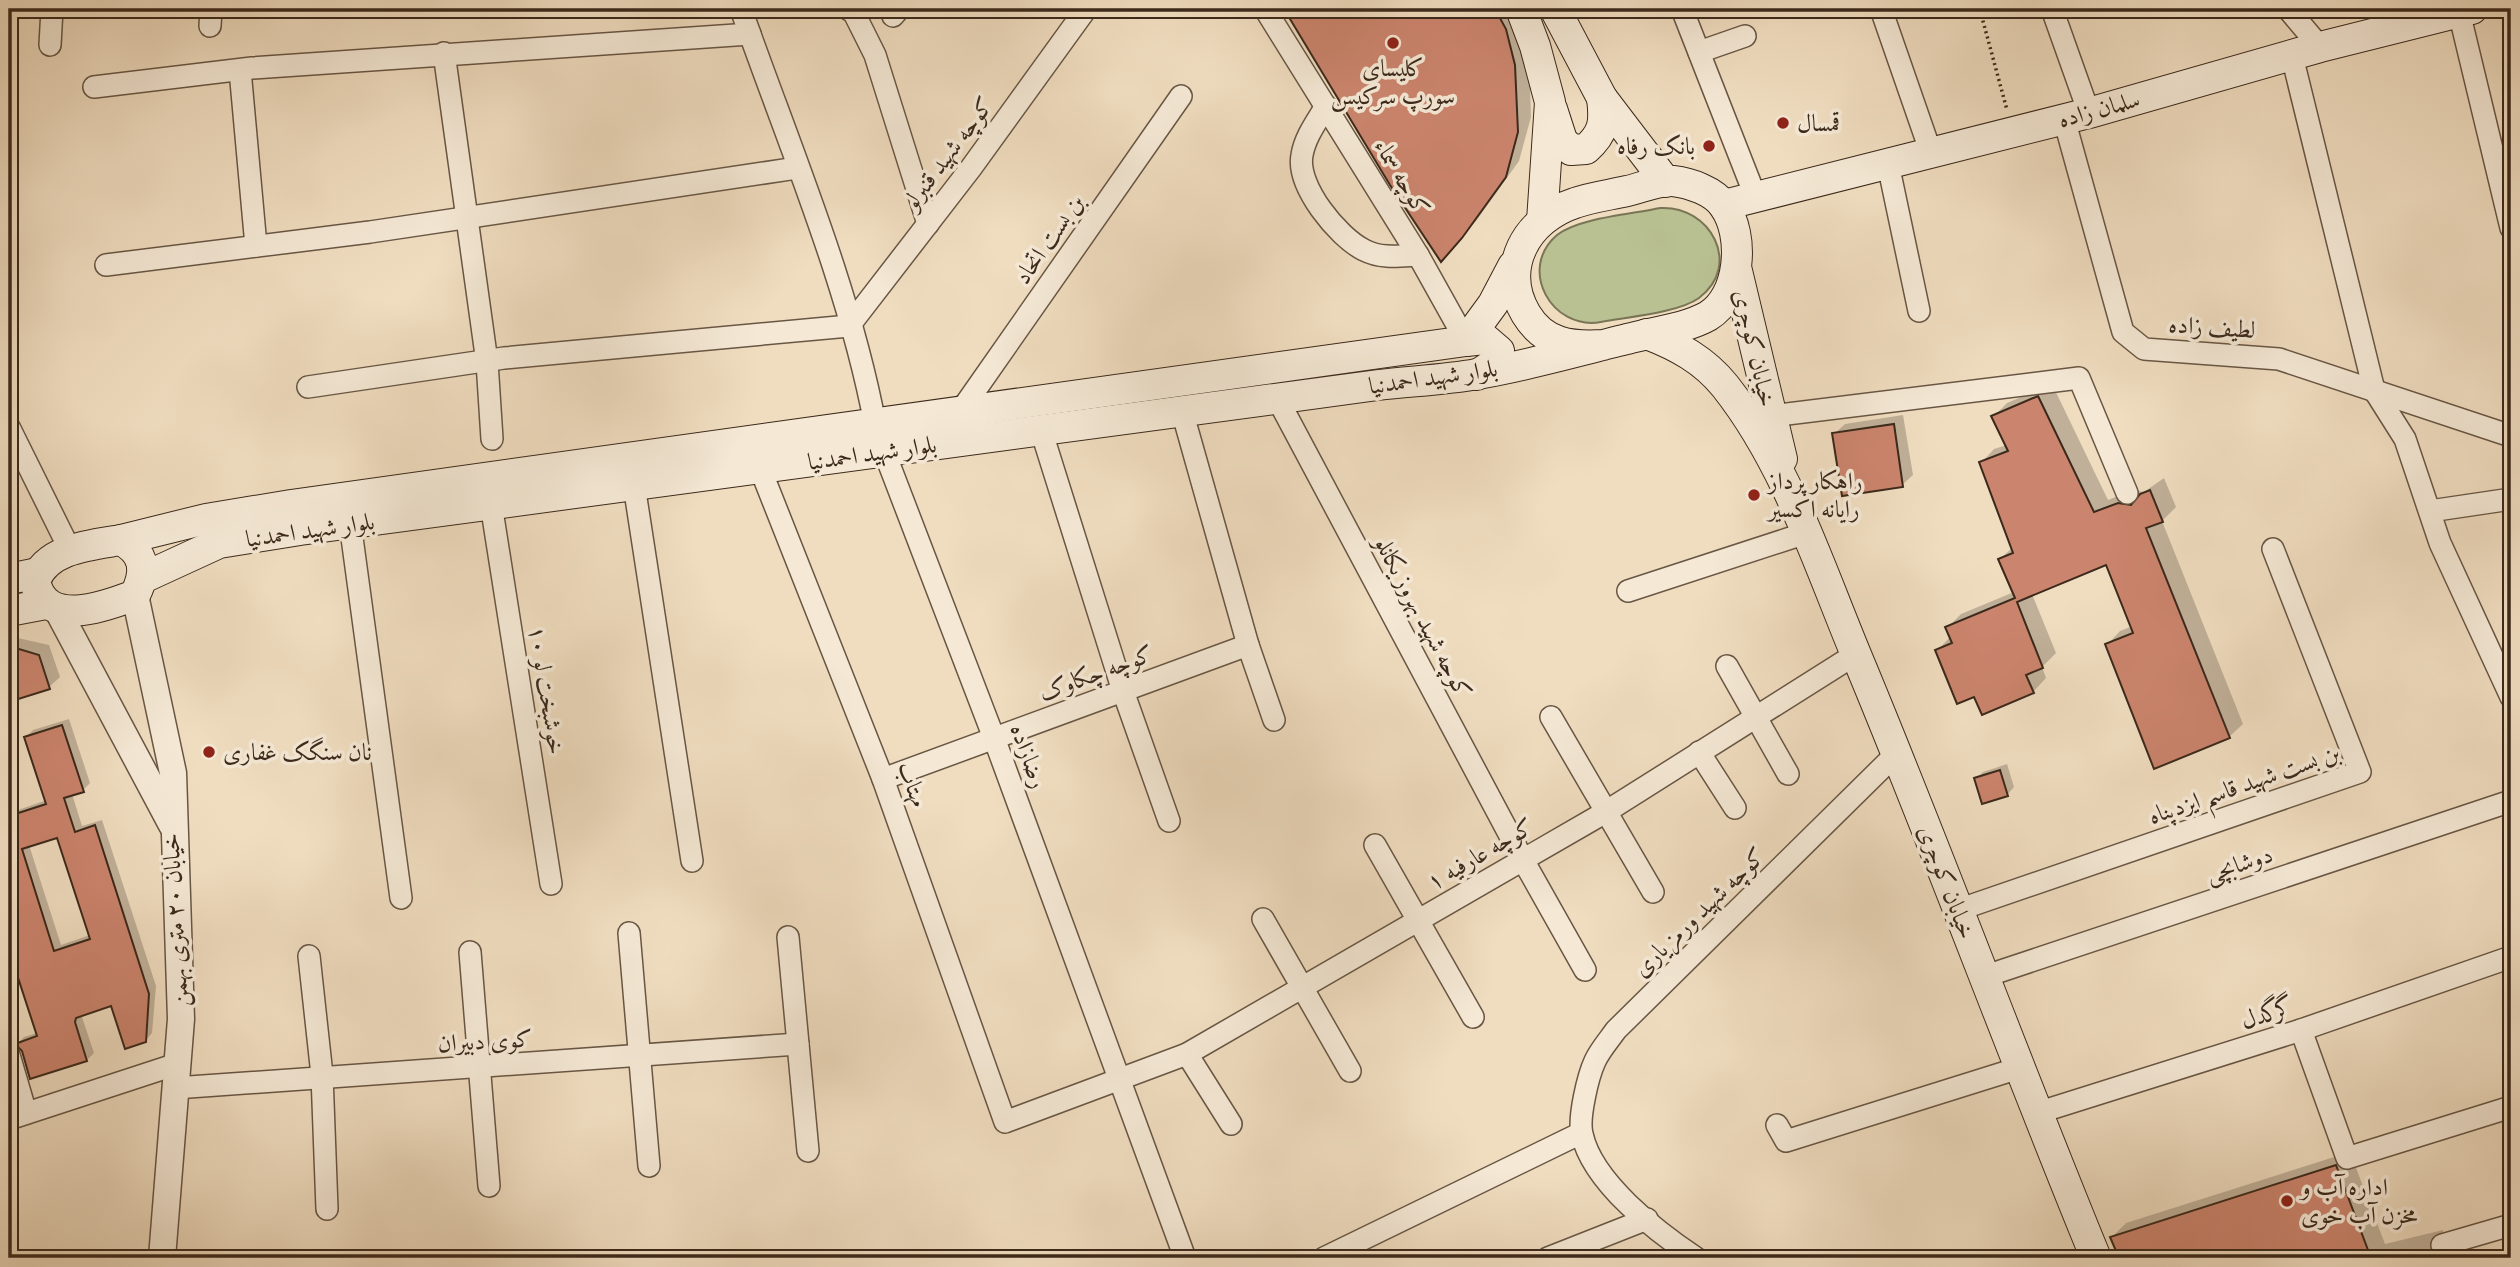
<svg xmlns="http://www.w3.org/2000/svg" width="2520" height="1267" font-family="'IM FELL French Canon',Amiri,serif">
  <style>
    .green { fill: #b9c193; stroke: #7a7557; stroke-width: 2 }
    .shadow { fill: #0003; fill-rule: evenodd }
    .building { fill: #cb846d; stroke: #3b291b; stroke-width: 2; fill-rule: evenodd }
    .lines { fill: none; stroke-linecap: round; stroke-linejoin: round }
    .minor-casing { stroke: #685644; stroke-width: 24 }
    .tertiary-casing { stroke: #685644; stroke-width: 29 }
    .secondary-casing { stroke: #3b291b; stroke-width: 32 }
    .path { stroke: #3b291b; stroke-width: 3.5; stroke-dasharray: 2 3.5; stroke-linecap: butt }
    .minor { stroke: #f5e9d6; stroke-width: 21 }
    .tertiary { stroke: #f5e9d6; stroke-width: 26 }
    .secondary { stroke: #f5e9d6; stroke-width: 30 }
    .poi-dot { fill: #8f2418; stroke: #f5e9d6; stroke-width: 2.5 }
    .labels { text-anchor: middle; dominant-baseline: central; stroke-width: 7; stroke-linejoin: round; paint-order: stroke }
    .poi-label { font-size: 24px; fill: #3b291b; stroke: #f5e9d6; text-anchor: start }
    .street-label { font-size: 24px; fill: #3b291b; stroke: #f5e9d6 }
  </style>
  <rect width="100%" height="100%" fill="#f0ddc0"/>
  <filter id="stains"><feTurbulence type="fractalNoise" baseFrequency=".00286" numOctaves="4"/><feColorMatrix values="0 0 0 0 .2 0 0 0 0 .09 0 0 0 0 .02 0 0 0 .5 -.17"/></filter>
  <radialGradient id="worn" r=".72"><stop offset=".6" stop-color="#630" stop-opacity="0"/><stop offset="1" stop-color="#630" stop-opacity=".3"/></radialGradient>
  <path class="green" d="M1660 208C1710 205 1743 265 1699 298 1678 313 1627 317 1601 322 1552 331 1517 269 1557 235 1578 218 1633 214 1660 208Z"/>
  <g class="shadow">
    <path d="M1286 9H1516L1529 50 1531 117 1519 161 1476 221 1454 245 1391 184Z"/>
    <path d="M2052 384 2108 500 2133 490 2144 492 2164 478 2176 507 2162 521 2243 724 2229 737 2107 645 2120 631 2133 626 2107 563 2032 594 2056 653 2042 667 2046 678 2033 692 1975 694 1937 651 1950 637 1948 627 1961 614 2014 592 2000 559 2013 547 1981 463 1994 449 2007 445 1993 417 2007 403Z"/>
    <path d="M1903 415 1913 475 1902 485 1834 434 1845 424Z"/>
    <path d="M9 636 49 645 60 677 49 687 10 700Z"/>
    <path d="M69 719 90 783 83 790 72 794 82 826 102 820 156 986 152 1033 145 1041 112 1004 81 1014 94 1053 87 1060 23 1050 17 1044 24 1037 37 1033 9 945V782L18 810 47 800 26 737 33 730ZM58 835 90 935 61 945 29 845Z"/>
    <path d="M2007 764 2014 787 2008 794 1983 802 1976 779 1983 772Z"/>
    <path d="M2350 1152 2385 1244 2443 1230 2447 1258H2121L2112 1237 2126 1223Z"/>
  </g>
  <g class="building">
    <path d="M1284 9H1495L1506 29 1515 65 1518 132 1506 177 1462 238 1441 262 1390 185Z"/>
    <path d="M2038 396 2094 512 2118 503 2131 505 2140 494 2150 490 2163 522 2146 528 2230 738 2154 769 2105 644 2133 633 2106 565 2017 602 2043 668 2026 675 2034 693 1982 715 1974 697 1957 704 1935 650 1952 643 1945 627 2015 598 1998 559 2013 553 1979 462 2008 451 1991 416Z"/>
    <path d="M1894 424 1903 487 1842 496 1832 433Z"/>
    <path d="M9 646 39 655 50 689 9 702Z"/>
    <path d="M62 725 84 792 64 798 75 832 95 825 149 994 146 1042 125 1049 111 1006 76 1018 75 1022 87 1061 30 1079 22 1051 15 1044 37 1036 9 950V816L46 804 24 737ZM57 838 90 939 54 951 22 849Z"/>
    <path d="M2000 770 2008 796 1982 804 1974 778Z"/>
    <path d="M2336 1165 2371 1258H2119L2110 1237Z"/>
  </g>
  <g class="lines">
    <g class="minor-casing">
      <g id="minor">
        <path d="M741 9C788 143 849 285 875 424"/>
        <path d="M848 9 854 13 875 55 928 224"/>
        <path d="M1265 9 1418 255 1466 341"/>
        <path d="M1682 9 1756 198"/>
        <path d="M1881 9 1931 153"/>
        <path d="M2052 9 2089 113"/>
        <path d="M2288 9 2320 47"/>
        <path d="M2459 12 2511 228"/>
        <path d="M893 16 899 9"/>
        <path d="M210 26 211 9"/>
        <path d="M50 45 52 9"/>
        <path d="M1699 52 1745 36"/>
        <path d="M444 53 487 362 492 439"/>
        <path d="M2292 56 2374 390 2405 439 2440 543 2511 697"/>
        <path d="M240 70 256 246"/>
        <path d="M94 87 252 68 750 34"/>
        <path d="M1326 106C1317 121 1305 137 1302 155 1296 186 1338 237 1364 250 1381 259 1400 256 1418 255"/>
        <path d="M2064 119 2123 332 2144 349 2279 359 2511 436"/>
        <path d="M1888 164 1919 311"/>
        <path d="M106 265 370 232 797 168"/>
        <path d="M308 387 504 358 849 326 971 168 1086 9"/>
        <path d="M1277 398 1523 860 1585 970"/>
        <path d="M1182 411 1248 645 1274 720"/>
        <path d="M960 412 1181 96"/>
        <path d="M1771 416 2079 378 2127 493"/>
        <path d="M9 427 70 550"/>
        <path d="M1041 430 1123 691 1169 821"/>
        <path d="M884 451 994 738 1185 1258"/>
        <path d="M760 468 883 779 1005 1122 1187 1054 1604 813 1856 654"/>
        <path d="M634 485 692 861"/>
        <path d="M491 504 551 884"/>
        <path d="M2430 511 2511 499"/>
        <path d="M350 523 401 898"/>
        <path d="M1628 591 1806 533"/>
        <path d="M1727 666 1788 774"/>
        <path d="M1551 717 1653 892"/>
        <path d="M1699 752 1735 808"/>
        <path d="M883 779 1248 645"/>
        <path d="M1375 845 1473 1017"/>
        <path d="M1958 910 2360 772 2273 549"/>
        <path d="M1263 919 1350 1071"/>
        <path d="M629 933 649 1166"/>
        <path d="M788 937 808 1151"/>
        <path d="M470 952 489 1186"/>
        <path d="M309 956 322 1075 327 1209"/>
        <path d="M1983 977 2511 801"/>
        <path d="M2301 1030 2347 1158 2511 1107"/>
        <path d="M1187 1054 1231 1124"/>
        <path d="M9 1055 26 1113"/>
        <path d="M175 1088 798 1044"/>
        <path d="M2037 1113 2301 1030 2511 957"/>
        <path d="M9 1119 177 1064"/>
        <path d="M1777 1125 1786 1141 2019 1068"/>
        <path d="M2442 1245 2511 1225"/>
        <path d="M1324 1258 1581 1133"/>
        <path d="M1548 1258 1647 1219"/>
        <path d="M1696 1258C1657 1232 1592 1182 1582 1134 1578 1118 1588 1076 1595 1061 1600 1050 1609 1040 1616 1030L1897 753"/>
      </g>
    </g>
    <g class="tertiary-casing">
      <g id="tertiary">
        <path d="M135 595 173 773 181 1019 162 1258"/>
        <path d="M57 609 172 825"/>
      </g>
    </g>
    <g class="secondary-casing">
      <g id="secondary">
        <path d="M1521 9 1535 46 1550 102 1542 221"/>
        <path d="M1555 9 1602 98 1666 182"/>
        <path d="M1552 109 1562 140 1571 150 1586 149C1604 133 1605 122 1602 98"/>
        <path d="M1724 205 2089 113 2320 47 2472 9"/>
        <path d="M1737 271 1782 459"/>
        <path d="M1647 334C1678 346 1704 360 1725 386 1787 464 1819 566 1857 657 1940 856 2014 1059 2096 1258"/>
        <path d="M1466 341 1485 339 1499 351 1498 361 1477 375"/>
        <path d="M121 540 206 519 291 505 1466 341 1493 304 1513 266"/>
        <path d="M121 540C145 553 147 571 135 595 104 607 45 629 35 581 47 548 91 545 121 540Z"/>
        <path d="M145 577 219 543 300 530 1378 385C1411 381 1445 380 1477 374 1527 366 1577 351 1627 339 1652 332 1685 329 1708 316 1741 296 1745 235 1724 206 1714 191 1690 183 1673 181 1659 180 1641 188 1627 191 1610 195 1592 197 1575 203 1526 219 1499 268 1526 314 1544 344 1571 347 1603 345"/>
        <path d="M9 579 38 573"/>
        <path d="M9 611 46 604"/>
      </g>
    </g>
    <path class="path" d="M1980 10 2007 110"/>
    <use href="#minor" class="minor"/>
    <use href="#tertiary" class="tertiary"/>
    <use href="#secondary" class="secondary"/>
  </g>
  <g class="poi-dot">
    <circle cx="1393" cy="43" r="7"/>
    <circle cx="1783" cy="123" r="7"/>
    <circle cx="1709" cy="146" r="7"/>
    <circle cx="1754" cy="495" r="7"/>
    <circle cx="209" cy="752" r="7"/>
    <circle cx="2287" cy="1201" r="7"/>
  </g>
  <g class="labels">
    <g class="poi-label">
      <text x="1393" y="68" text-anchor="middle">کلیسای<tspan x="1393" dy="28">سورپ سرکیس</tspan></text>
      <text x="1797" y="123">قمسال</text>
      <text x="1695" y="146" text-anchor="end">بانک رفاه</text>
      <text x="1768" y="481">راهکار پرداز<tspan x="1768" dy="28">رایانه اکسیر</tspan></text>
      <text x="223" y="752">نان سنگک غفاری</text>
      <text x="2301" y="1187">اداره آب و<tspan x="2301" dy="28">مخزن آب خوی</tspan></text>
    </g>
    <g class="street-label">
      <text transform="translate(2099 109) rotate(-15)">سلمان زاده</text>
      <text transform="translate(948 153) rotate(-53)">کوچه شهید قنبرلو</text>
      <text transform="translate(1402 177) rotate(59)">کوچه سماء</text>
      <text transform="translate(1049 239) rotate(-55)">بن بست اتحاد</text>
      <text transform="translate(2212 327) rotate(4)">لطیف زاده</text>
      <text transform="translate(1755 348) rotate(77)">خیابان کوچری</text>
      <text transform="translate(1433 377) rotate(-8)">بلوار شهید احمدنیا</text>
      <text transform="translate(872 453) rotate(-8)">بلوار شهید احمدنیا</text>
      <text transform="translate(310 530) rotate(-8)">بلوار شهید احمدنیا</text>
      <text transform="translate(1423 617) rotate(62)">کوچه شهید بهروز یکانلو</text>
      <text transform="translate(1096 673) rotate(-20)">کوچه چکاوک</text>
      <text transform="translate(547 690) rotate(81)">خوشبخت لو ۱۰</text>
      <text transform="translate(1029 756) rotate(70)">رضازاده</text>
      <text transform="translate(913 784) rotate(70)">مهتاب</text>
      <text transform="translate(2244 784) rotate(-19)">بن بست شهید قاسم ایزدپناه</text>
      <text transform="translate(1480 854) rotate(-30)">کوچه عارفیه ۱</text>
      <text transform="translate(2239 864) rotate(-18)">دوشابچی</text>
      <text transform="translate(1947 882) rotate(69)">خیابان کوچری</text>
      <text transform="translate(1699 912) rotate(-44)">کوچه شهید ورمزیاری</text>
      <text transform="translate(175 920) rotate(-93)">خیابان ۲۰ متری بهمن</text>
      <text transform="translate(2267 1013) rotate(-18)">گرگدل</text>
      <text transform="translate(485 1041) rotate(-3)">کوی دبیران</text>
    </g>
  </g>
  <rect width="2520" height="1267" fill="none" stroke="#f0ddc0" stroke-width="35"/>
  <rect x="10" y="10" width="2499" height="1246" fill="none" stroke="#3b291b" stroke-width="3.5"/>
  <rect x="18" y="18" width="2485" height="1232" fill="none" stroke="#3b291b" stroke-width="2"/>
  <rect width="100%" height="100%" filter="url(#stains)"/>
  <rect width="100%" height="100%" fill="url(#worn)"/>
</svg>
